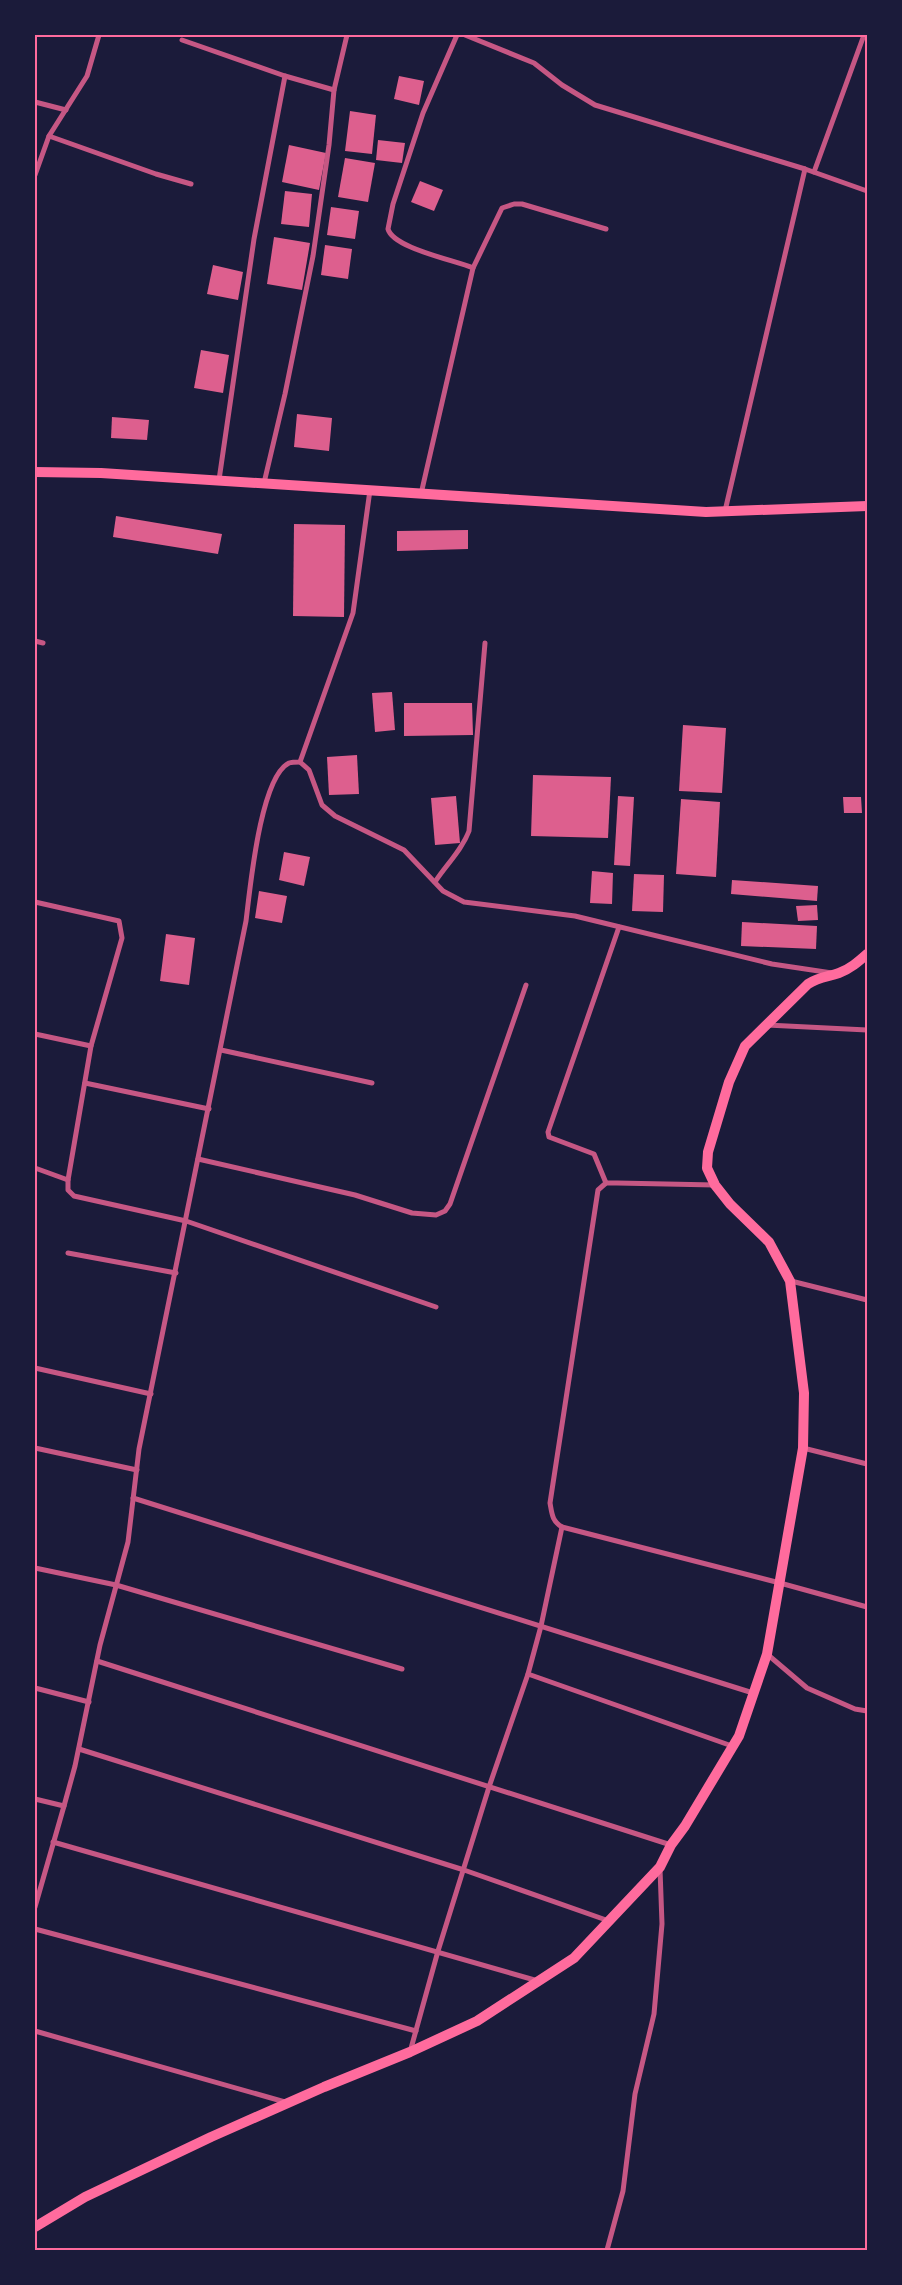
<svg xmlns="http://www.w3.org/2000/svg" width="902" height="2285" font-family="Cabin,sans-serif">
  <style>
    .building { fill: #dd5f8e }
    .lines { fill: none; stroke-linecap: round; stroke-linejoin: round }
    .minor { stroke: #c65784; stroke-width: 5 }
    .secondary { stroke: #ff6b9d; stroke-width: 10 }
    .neatline { fill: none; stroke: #ff6b9d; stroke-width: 2 }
  </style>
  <rect width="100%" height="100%" fill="#1b1b3a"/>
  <g class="building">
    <path d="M399 76 424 81 419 105 394 99Z"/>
    <path d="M350 111 376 115 372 154 345 151Z"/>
    <path d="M378 140 405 143 402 163 376 160Z"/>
    <path d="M289 145 326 153 319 190 282 182Z"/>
    <path d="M345 158 375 163 368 202 338 197Z"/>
    <path d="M420 181 443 190 434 211 411 202Z"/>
    <path d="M285 191 312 194 309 227 281 224Z"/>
    <path d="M331 207 359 211 355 239 327 235Z"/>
    <path d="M274 237 310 243 302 290 267 284Z"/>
    <path d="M325 245 352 249 348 279 321 275Z"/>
    <path d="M213 265 243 272 238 300 207 294Z"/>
    <path d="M201 350 229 355 223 393 194 388Z"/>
    <path d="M297 414 332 418 329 451 294 447Z"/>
    <path d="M112 417 149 420 147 440 111 438Z"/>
    <path d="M116 516 222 534 218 554 113 537Z"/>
    <path d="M294 524 345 525 344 617 293 616Z"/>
    <path d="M468 530V549L397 551V531Z"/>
    <path d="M392 692 395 730 375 732 372 693Z"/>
    <path d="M404 703H472L473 735 404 736Z"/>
    <path d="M683 725 726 728 722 793 679 791Z"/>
    <path d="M357 755 359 794 329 795 327 757Z"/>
    <path d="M533 775 611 777 608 838 531 836Z"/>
    <path d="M456 796 460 843 435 845 431 798Z"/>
    <path d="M618 796 634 797 630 866 614 865Z"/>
    <path d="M843 797H861L862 813H844Z"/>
    <path d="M681 799 720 802 716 877 676 874Z"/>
    <path d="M284 852 310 857 304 886 279 880Z"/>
    <path d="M592 871 613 873 612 904 590 903Z"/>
    <path d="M634 874 664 875 663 912 632 911Z"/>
    <path d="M732 880 818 886 817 901 731 894Z"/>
    <path d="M259 891 287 896 282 923 255 918Z"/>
    <path d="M817 905 818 920 798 921 796 906Z"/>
    <path d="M742 922 817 926 816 949 741 946Z"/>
    <path d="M166 934 195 938 189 985 160 981Z"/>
  </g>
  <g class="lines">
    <g class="minor">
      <path d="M457 35 423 113 393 204 388 229C393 248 454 260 473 268"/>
      <path d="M465 35 534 63 562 85 595 105 805 169 867 191"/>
      <path d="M182 40 285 76 334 90"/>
      <path d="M35 102 66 110"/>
      <path d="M49 136 156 174 191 184"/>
      <path d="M814 172 864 35"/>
      <path d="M35 175 49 136 87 76 99 35"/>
      <path d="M219 480 254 239 285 76"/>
      <path d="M264 483 285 394 313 256 329 145 334 90 347 35"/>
      <path d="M421 494 473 268 502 208 514 204H522L606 229"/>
      <path d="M725 511 805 169"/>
      <path d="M35 641 43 643"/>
      <path d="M300 762 309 770 322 805 335 816 404 850 443 891 464 902 575 916 772 964 832 973"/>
      <path d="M435 882C446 865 462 850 469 831L485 643"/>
      <path d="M35 902 119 921 122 938 91 1046 68 1180V1190L74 1196 186 1221 436 1307"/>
      <path d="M767 1025 867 1030"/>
      <path d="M35 1034 91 1046"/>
      <path d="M221 1050 372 1083"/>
      <path d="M85 1083 209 1109"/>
      <path d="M198 1159 355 1195 412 1213 436 1215 445 1211 450 1204 526 985"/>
      <path d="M35 1168 68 1180"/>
      <path d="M606 1183 594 1154 549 1137 548 1132 619 927"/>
      <path d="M715 1185 617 1183H606L598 1190 550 1503C552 1514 552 1521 562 1527L780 1583 867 1607"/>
      <path d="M68 1253 176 1273"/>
      <path d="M791 1281 867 1300"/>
      <path d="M35 1368 151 1394"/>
      <path d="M35 1448 137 1470"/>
      <path d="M803 1448 867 1464"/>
      <path d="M133 1498 753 1693"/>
      <path d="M35 1568 116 1585 402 1669"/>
      <path d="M767 1654 807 1688 855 1709 867 1711"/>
      <path d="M97 1661 671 1845"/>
      <path d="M528 1674 732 1746"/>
      <path d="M35 1688 89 1702"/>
      <path d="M79 1749 464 1870 609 1921"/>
      <path d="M35 1799 64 1806 75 1766 100 1645 128 1542 139 1449 246 921C250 890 260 777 289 763 292 762 297 762 300 762L353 613 370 490"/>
      <path d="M53 1842 538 1981"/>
      <path d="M35 1907 64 1806"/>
      <path d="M35 1929 416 2031"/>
      <path d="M35 2031 285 2102"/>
      <path d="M410 2052 438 1951 489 1787 528 1674 541 1626 562 1527"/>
      <path d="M607 2250 623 2191 635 2094 654 2014 662 1924 660 1869"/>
    </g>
    <g class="secondary">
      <path d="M35 472 101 473 706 512 867 506"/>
      <path d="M35 2227 85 2197 211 2137 324 2087 410 2052 477 2021 574 1958 660 1867 671 1845 685 1826 739 1736 767 1654 784 1557 803 1448 804 1393 790 1281 769 1242 730 1204 715 1185 707 1168 708 1152 729 1082 745 1046 808 984C819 977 828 977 839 973 850 969 858 962 867 954"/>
    </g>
  </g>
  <rect width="902" height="2285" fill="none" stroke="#1b1b3a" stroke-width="72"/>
  <rect x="36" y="36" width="830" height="2213" class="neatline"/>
</svg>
